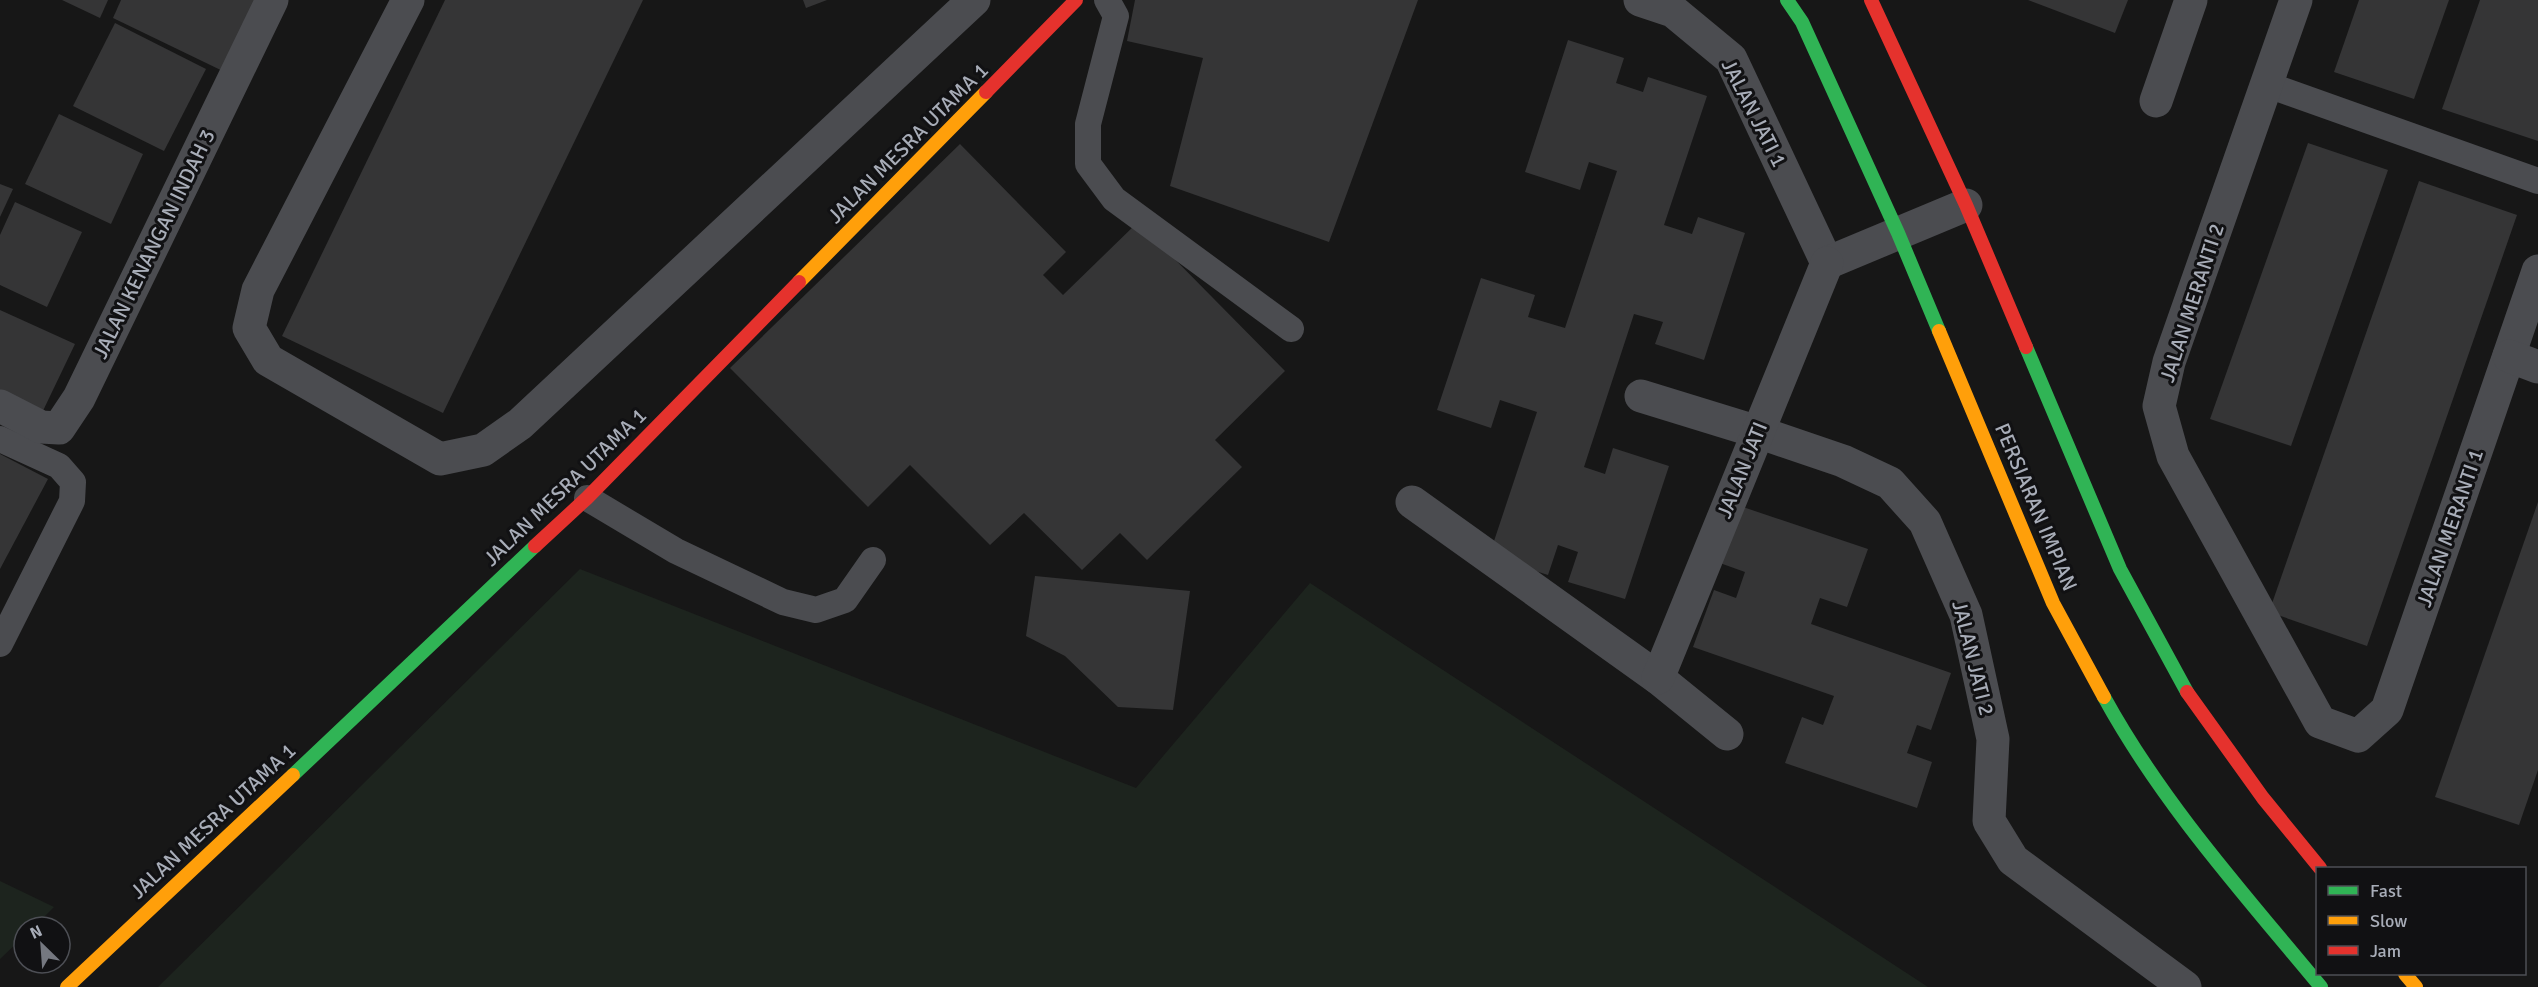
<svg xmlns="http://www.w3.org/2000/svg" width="2538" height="987" font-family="Signika,sans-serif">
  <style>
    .green { fill: #1d241e }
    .building { fill: #353536 }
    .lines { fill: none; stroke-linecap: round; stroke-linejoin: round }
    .lane { stroke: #4b4c50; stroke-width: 26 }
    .street { stroke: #4b4c50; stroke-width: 33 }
    .fast { stroke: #30b455; stroke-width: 14 }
    .slow { stroke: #ff9f0a; stroke-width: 14 }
    .jam { stroke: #e5322d; stroke-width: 14 }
    .labels { text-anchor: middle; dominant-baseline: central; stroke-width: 6; stroke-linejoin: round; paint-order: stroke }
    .street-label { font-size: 21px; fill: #a8adb8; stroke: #111113 }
  </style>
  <rect width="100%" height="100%" fill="#171717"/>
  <g class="green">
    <path d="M580 569 1136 788 1310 583 1928 987H158Z"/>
    <path d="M0 881 54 907 34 927H24V936L0 959Z"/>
  </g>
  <g class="building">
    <path d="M62 0H108L100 18Z"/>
    <path d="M121 0H268L231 75 113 18Z"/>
    <path d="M445 0H643L443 413 282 336Z"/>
    <path d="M803 0H827L806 8Z"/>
    <path d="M1135 0H1418L1329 242 1170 186 1203 58 1127 41Z"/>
    <path d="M2028 0H2128L2115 33Z"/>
    <path d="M2359 0H2449L2414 99 2334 72Z"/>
    <path d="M2480 0H2538V141L2442 109Z"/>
    <path d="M115 23 206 69 164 151 73 106Z"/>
    <path d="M1568 40 1624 58 1616 83 1643 92 1648 77 1707 96 1664 225 1692 234 1698 217 1745 233 1704 360 1655 344 1663 322 1634 314 1584 467 1605 474 1613 448 1669 466 1625 599 1568 582 1578 552 1558 545 1548 575 1489 556 1537 412 1500 400 1491 428 1437 410 1481 278 1535 295 1528 317 1565 328 1617 171 1589 162 1580 190 1525 172Z"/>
    <path d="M59 114 143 154 111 224 25 184Z"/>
    <path d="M2308 143 2388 170 2291 446 2210 419Z"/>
    <path d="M960 144 1066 252 1043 275 1063 295 1138 222 1285 371 1215 440 1242 467 1147 560 1120 533 1082 570 1024 513 990 545 910 465 868 507 730 368Z"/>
    <path d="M2419 181 2517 215 2367 646 2269 612Z"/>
    <path d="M0 184 13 189 0 217Z"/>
    <path d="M15 202 82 232 47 307 0 285V235Z"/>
    <path d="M0 310 75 344 40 417 0 398Z"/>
    <path d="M0 454 48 479 0 569Z"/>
    <path d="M2538 502V770L2519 825 2435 797Z"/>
    <path d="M1737 505 1868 549 1847 607 1820 598 1811 624 1951 673 1931 730 1917 725 1907 753 1932 762 1917 808 1785 763 1802 717 1823 725 1834 696 1693 647 1714 590 1736 598 1745 572 1717 562Z"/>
    <path d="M1035 576 1190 591 1173 710 1118 707 1065 656 1026 636Z"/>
  </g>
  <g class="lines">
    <g class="lane">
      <path d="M1107 0 1116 16 1088 124V164L1114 199 1291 329"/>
      <path d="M2268 85 2538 181"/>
      <path d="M0 439 59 466 73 482 72 501 0 644"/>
      <path d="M587 498 676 551 783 602 816 610 845 600 873 560"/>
    </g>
    <g class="street">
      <path d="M408 0 258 290 249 328 268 360 440 459 483 450 520 424 974 0"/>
      <path d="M1640 0 1673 11 1731 59 1827 263"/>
      <path d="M2296 0 2169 362 2159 406 2173 456 2320 722 2358 736 2387 710 2538 271"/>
      <path d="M2156 101 2191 0"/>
      <path d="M1827 263 1966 205"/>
      <path d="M2509 356 2538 367"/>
      <path d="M1641 396 1758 432 1843 461 1890 483 1925 522 1966 615 1993 739 1989 821 2013 860 2185 987"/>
      <path d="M0 406 41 427 59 428 79 398 272 0"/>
      <path d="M1412 502 1658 678 1727 734"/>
      <path d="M1658 678 1827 263"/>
    </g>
    <g class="fast">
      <path d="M1787 0 1802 22 1898 233 1939 331"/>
      <path d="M2026 347 2120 569 2187 692"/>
      <path d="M2104 697C2162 803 2244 894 2321 987"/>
      <path d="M293 775 535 546"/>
    </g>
    <g class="slow">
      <path d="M799 282 986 92"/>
      <path d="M1939 331 2053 603 2104 697"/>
      <path d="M2405 974 2416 987"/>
      <path d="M67 987 293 775"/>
    </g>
    <g class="jam">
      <path d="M1871 0 1966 205 2026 347"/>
      <path d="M986 92 1076 0"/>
      <path d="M535 546 587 498 799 282"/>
      <path d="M2187 692 2263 798 2320 868"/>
    </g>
  </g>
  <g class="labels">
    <g class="street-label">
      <text transform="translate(1754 113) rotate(63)">JALAN JATI 1</text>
      <text transform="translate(908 143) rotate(-45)">JALAN MESRA UTAMA 1</text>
      <text transform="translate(154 244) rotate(-64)">JALAN KENANGAN INDAH 3</text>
      <text transform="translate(2192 303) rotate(-72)">JALAN MERANTI 2</text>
      <text transform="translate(1742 470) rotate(-68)">JALAN JATI</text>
      <text transform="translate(565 487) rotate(-44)">JALAN MESRA UTAMA 1</text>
      <text transform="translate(2036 507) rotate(67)">PERSIARAN IMPIAN</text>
      <text transform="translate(2450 528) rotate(-71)">JALAN MERANTI 1</text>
      <text transform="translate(1973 658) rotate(76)">JALAN JATI 2</text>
      <text transform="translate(213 821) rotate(-43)">JALAN MESRA UTAMA 1</text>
    </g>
  </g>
  <rect x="2316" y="867" width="210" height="108" fill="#111113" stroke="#4d4f55" stroke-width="1.5"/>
  <rect x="2328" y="886" width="30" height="9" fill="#30b455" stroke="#4d4f55" stroke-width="1.5"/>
  <text x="2370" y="897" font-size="18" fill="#a8adb8">Fast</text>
  <rect x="2328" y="916" width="30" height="9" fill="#ff9f0a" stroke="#4d4f55" stroke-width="1.5"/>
  <text x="2370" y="927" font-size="18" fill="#a8adb8">Slow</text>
  <rect x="2328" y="946" width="30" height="9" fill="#e5322d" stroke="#4d4f55" stroke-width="1.5"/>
  <text x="2370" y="957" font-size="18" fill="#a8adb8">Jam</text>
  <g transform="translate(42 945) rotate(335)"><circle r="28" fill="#111113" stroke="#4d4f55" stroke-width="1.5"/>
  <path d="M0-4.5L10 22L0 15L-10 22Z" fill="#757880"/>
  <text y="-9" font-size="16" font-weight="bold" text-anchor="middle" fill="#a8adb8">N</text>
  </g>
</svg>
